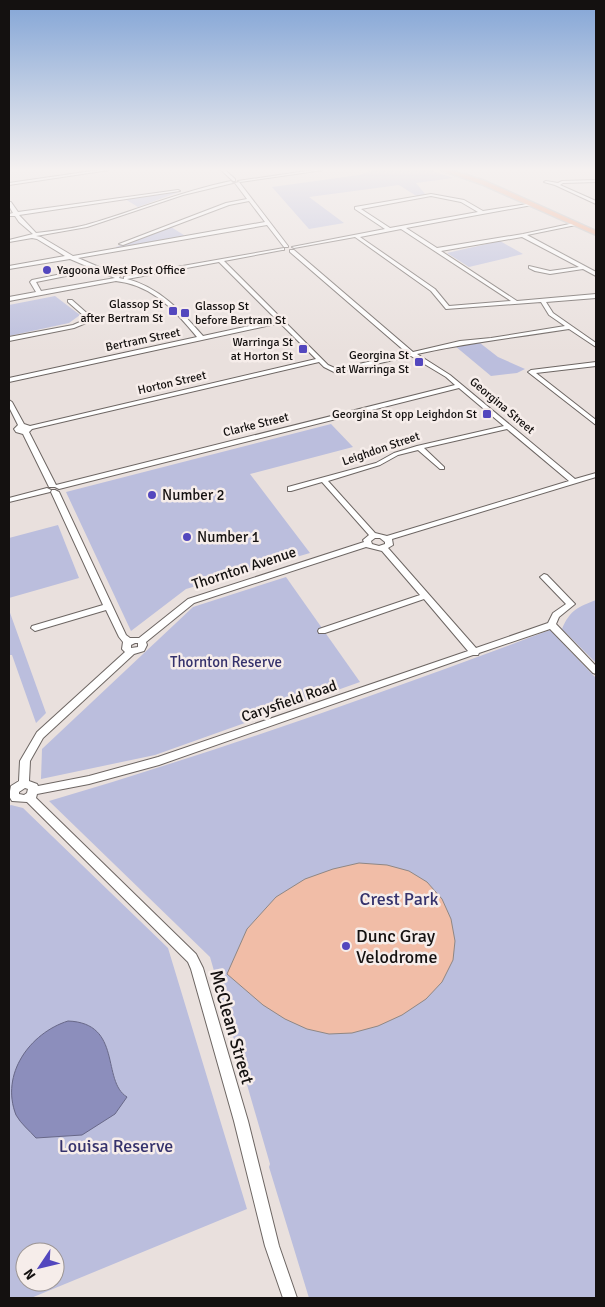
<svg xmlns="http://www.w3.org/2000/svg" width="605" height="1307" font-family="Signika,sans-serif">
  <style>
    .green { fill: #bbbedd; fill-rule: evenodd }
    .water { fill: #8c8ebc; stroke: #686888 }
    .building { fill: #f1bda7; stroke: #8f8784 }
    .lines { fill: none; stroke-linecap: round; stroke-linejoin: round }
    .minor-casing { stroke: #6d6663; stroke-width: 2 }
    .major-casing { stroke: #c2c1c1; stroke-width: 3 }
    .minor { fill: #fff; fill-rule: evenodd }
    .major { fill: #f1af92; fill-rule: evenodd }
    .poi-dot { fill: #5347be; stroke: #f6edea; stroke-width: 2 }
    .labels { text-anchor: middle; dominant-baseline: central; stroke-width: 5; stroke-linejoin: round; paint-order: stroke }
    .far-poi-label { font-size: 12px; fill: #141110; stroke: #f6edea; text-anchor: end }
    .far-street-label { font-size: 12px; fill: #141110; stroke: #f6edea }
    .poi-label { font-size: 15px; fill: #141110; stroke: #f6edea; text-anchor: start }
    .street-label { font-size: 15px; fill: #141110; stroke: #f6edea }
    .park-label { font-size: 15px; fill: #35326c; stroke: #f6edea }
    .near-park-label { font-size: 18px; fill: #35326c; stroke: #f6edea }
    .near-poi-label { font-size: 18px; fill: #141110; stroke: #f6edea; text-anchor: start }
    .near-street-label { font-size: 18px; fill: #141110; stroke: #f6edea }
  </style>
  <rect width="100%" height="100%" fill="#e9e0dd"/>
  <g class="green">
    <path d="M374 170H430L453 178 416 183 426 195 418 197 399 185 309 197 344 223 309 229 272 187 359 175Z"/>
    <path d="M177 191 179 192 138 207 125 199Z"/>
    <path d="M171 227 187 237 116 248V247Z"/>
    <path d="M500 241 523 254 469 267 447 253Z"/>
    <path d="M55 296 80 315 69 323 9 336V305Z"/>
    <path d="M480 343 498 357 525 369 517 373 491 376 455 346Z"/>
    <path d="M331 424 353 447 250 474 310 553 186 589 131 631 66 492Z"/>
    <path d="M58 525 79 578 9 598V538Z"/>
    <path d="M286 577 360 682 155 755 41 779 42 749 193 607Z"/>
    <path d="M596 600V663L562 629C570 610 578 607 596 600Z"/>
    <path d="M9 610 46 713 36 723 12 655H9Z"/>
    <path d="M550 630 596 678V1298H309L269 1167 270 1164 210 957 49 801C219 751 385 692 550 630Z"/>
    <path d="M11 805 23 808 168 948 247 1209 31 1298H9V806ZM25 1252H55V1282H25Z"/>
  </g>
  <path class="water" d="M68 1021C123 1023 101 1081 127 1097L115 1114 82 1135 36 1138C29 1130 21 1124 16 1115 0 1074 30 1033 68 1021Z"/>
  <path class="building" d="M359 863 387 865 409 871 427 882 442 899 451 919 455 941 453 960 442 982 426 999 402 1015 378 1026 352 1033 329 1034 307 1029 285 1019 263 1005 227 974 247 929 276 897 305 879 333 869Z"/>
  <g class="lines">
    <g class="minor-casing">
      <g id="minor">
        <path d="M99 170H109L9 185V183Z"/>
        <path d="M221 170H225L235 179V181H233Z"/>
        <path d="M313 170H323L240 182 238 181Z"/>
        <path d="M596 180V182L563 183 560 185 596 201V204L555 185 544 182 546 181 558 183 562 181Z"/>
        <path d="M231 181 233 183 183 195 87 227 36 236 41 237 73 256 265 222 249 201 229 205 123 245 119 244 226 203 247 199 235 183 239 182 288 246V247H284L267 225 78 258 120 276 119 278 124 279V277L126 276 284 248V250H282L224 261 328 365 337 369 407 353 290 252V250H294L413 352 460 341 491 338 565 326 549 315 541 302 446 309 431 291 355 237 294 248 292 247 385 229 355 209V207L431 194 464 200 483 211 534 203 532 205 406 228 437 248 523 234 574 223 576 224V225L527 235 596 272V276L583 269 550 274 535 271 529 268V266L550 271 579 267 522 237 441 251 517 301 596 294V298L546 302 553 313 596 343V347L569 329C518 337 467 343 417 354L450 375 575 479 596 473V477L392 539 393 545 388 548 476 648 548 623 553 613 566 604 540 577 544 574 547 575 575 604 559 617 556 624 596 666V674L593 673 550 629 479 653 478 655H473L159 765 89 784 37 794 36 798 196 954 203 968 248 1121 279 1246 297 1298H283L265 1246 234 1121 191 969 188 962 27 802 12 801 9 796 11 786 19 781 20 761 37 732 125 652 122 649 123 642 119 637 106 610 35 631 31 628 32 626 103 605 51 492 52 490H55L59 492 126 635 130 638H139L188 599 364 542 363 540 369 535 322 482 291 491H288V487L376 463 394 453 417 446 504 426 459 388 59 489 55 487 56 485 455 385 446 377 411 356 336 373 324 367 319 362 32 429 29 432 56 485 55 487H49L23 434 16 432 14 429 18 425 9 407V400L12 402 24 424 30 426 316 359 280 323 9 382V378L197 337C179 315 157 290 127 283 124 282 120 282 116 281L9 301V297L36 292 30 282 32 280 91 268 70 259 9 269V266L65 256 37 239 32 238 9 242V240L33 234 19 222 15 216H9V214L13 213 9 206V202H11L18 212 178 190 180 191 19 215 36 233C53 231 70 229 86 225 135 211 181 191 231 181ZM431 196 461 202 478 212 390 228 361 209ZM401 229 511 301 449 306 435 289 360 237ZM219 262 277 320 203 336C182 312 159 287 127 279ZM96 270 115 278 41 291 36 282ZM507 429 569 481 387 536 375 533 328 481 380 465 398 455 418 450 440 469H444V467L424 448ZM375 538H380L385 542V544L379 546 372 544 371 541ZM366 547 382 551 420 595 319 629 318 631 319 633H325L424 599 468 651 158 757 89 776 38 786 37 784 29 781 30 761 43 738 134 654 144 651 147 645 146 642 194 603ZM135 643H138V647L131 648V645ZM25 788 28 789 27 793 24 795 19 794V792Z"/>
        <path d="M68 300H72L89 315 90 316 86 323 74 328 9 341V337L73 325 82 321 84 316 68 302Z"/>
        <path d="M596 362V366L536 373 596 420V425L528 372 531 370Z"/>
        <path d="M47 488 51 490 50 492 9 502V498Z"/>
      </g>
    </g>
    <g class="major-casing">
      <path id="major" d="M441 170H450L485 181 596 231V235L481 184Z"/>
    </g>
    <use href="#minor" class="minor"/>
    <use href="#major" class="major"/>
  </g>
  <linearGradient id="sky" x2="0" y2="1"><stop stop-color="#83a5d6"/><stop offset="0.48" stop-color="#f5f1f0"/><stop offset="1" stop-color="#f5f1f0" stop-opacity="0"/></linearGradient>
  <rect width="605" height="353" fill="url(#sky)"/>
  <g class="poi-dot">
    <circle cx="47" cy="270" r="5"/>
    <rect x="168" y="306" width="10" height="10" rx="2.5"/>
    <rect x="180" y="308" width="10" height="10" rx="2.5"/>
    <rect x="298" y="344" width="10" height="10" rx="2.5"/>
    <rect x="414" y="357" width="10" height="10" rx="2.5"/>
    <rect x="482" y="409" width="10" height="10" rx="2.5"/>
    <circle cx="152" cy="495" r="5"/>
    <circle cx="187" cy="537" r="5"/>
    <circle cx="346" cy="946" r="5"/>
  </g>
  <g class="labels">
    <g class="far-poi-label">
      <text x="57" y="270" text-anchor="start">Yagoona West Post Office</text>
      <text x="163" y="304">Glassop St<tspan x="163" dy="14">after Bertram St</tspan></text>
      <text x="195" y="306" text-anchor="start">Glassop St<tspan x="195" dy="14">before Bertram St</tspan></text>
      <text x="293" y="342">Warringa St<tspan x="293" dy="14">at Horton St</tspan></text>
      <text x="409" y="355">Georgina St<tspan x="409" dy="14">at Warringa St</tspan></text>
      <text x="477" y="414">Georgina St opp Leighdon St</text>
    </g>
    <g class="far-street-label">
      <text transform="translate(143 340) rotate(-12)">Bertram Street</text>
      <text transform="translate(172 383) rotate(-13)">Horton Street</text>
      <text transform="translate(502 406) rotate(40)">Georgina Street</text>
      <text transform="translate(256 425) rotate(-14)">Clarke Street</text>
      <text transform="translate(381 449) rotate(-19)">Leighdon Street</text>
    </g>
    <g class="poi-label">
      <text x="162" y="495">Number 2</text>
      <text x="197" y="537">Number 1</text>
    </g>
    <g class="street-label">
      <text transform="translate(244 568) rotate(-18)">Thornton Avenue</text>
      <text transform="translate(289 701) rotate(-19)">Carysfield Road</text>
    </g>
    <g class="park-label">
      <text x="226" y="662">Thornton Reserve</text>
    </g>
    <g class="near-park-label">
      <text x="399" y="899">Crest Park</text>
      <text x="116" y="1146">Louisa Reserve</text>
    </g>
    <g class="near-poi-label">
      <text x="356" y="936">Dunc Gray<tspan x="356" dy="21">Velodrome</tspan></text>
    </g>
    <g class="near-street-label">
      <text transform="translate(232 1027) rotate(74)">McClean Street</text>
    </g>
  </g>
  <rect width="605" height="1307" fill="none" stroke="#141110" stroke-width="20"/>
  <g transform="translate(40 1267) rotate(235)"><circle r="24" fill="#f6edea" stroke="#9c9593"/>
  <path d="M0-4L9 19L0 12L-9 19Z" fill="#5347be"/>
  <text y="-8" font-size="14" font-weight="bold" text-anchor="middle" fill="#141110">N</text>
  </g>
</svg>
